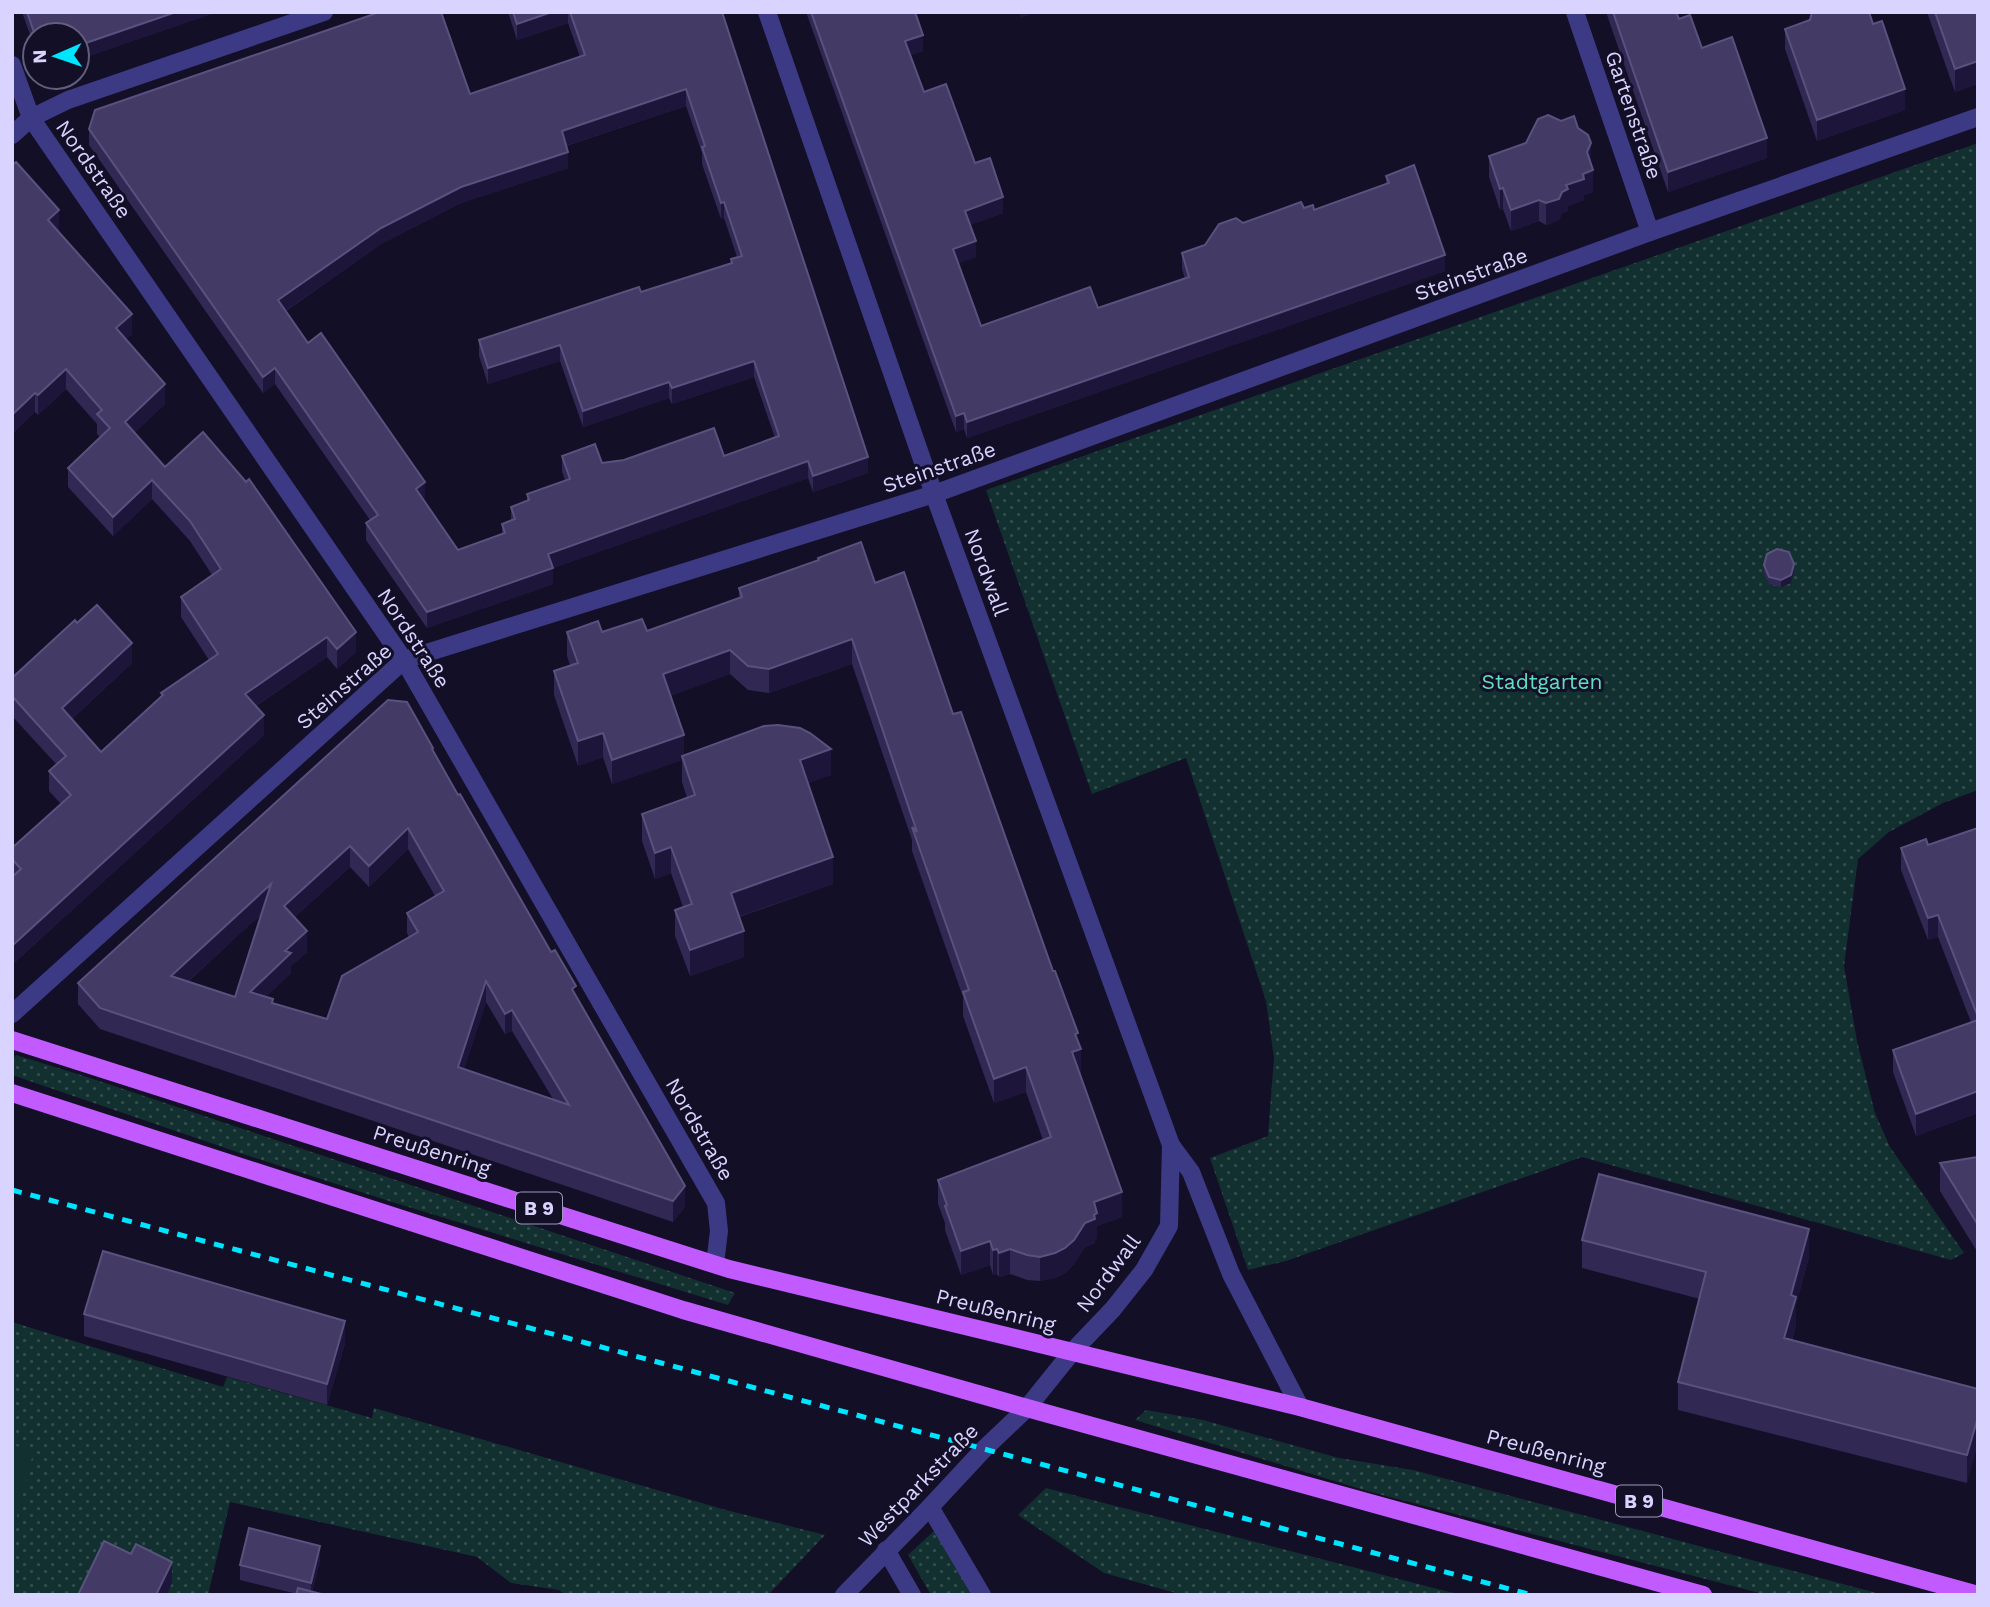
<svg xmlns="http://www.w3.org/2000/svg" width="1990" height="1607" font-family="'Work Sans',sans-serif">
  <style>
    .grass { fill: url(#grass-dots) }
    .garden { fill: #12302f }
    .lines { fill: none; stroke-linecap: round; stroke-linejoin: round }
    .minor { stroke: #3d3a85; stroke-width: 18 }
    .major { stroke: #c25bff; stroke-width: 18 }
    .rail { stroke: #00e5ff; stroke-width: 5; stroke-dasharray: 10 9; stroke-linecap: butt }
    .wall { fill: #312854; fill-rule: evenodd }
    .shaded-wall { fill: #1d163a }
    .building { fill: #433a66; stroke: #5a527e; stroke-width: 2; fill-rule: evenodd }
    .labels { text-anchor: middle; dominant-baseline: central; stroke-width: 6; stroke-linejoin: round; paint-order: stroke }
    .shield { fill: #130f26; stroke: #9e99be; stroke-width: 2 }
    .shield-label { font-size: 19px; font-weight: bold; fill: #d9d4ff }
    .street-label { font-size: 21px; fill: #d9d4ff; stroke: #130f26 }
    .park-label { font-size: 21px; fill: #5fe0c0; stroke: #130f26 }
  </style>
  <defs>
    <pattern id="grass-dots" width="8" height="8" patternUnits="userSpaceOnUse" patternTransform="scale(1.75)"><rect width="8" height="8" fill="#12302f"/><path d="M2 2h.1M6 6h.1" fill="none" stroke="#344d4e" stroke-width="1.8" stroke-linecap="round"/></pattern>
  </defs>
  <rect width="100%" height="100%" fill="#130f26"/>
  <g class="grass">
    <path d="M1978 143V790L1943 803 1889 832 1858 859 1844 966 1857 1041 1875 1113 1890 1147 1964 1253 1951 1260 1582 1157 1286 1261 1248 1270 1210 1158 1268 1136 1274 1058 1266 1001 1186 758 1092 794 986 490Z"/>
    <path d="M16 1055 84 1076 735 1293 728 1305 389 1201 240 1153 12 1075V1060Z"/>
    <path d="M12 1322 223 1387 227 1377 372 1418 374 1408 726 1510 825 1535 768 1595H565L559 1590 511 1583 477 1557 230 1502 208 1595H12Z"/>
    <path d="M1146 1410 1203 1420 1339 1458 1413 1470 1884 1595H1767L1367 1491 1135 1420Z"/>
    <path d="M1046 1488 1461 1595H1183L1104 1573 1018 1515Z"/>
    <path d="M935 1530 973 1595H931L908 1555Z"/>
  </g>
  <path class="garden" d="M12 1445 34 1450 12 1536Z"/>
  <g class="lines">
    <g class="minor">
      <path d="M767 12 934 494 1171 1145 1191 1172 1231 1274 1300 1407"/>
      <path d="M1575 12 1650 232"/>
      <path d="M12 65 31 118 404 660 716 1203 719 1231 715 1264"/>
      <path d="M12 135 31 118 68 100 324 12"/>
      <path d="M12 1014 404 660 934 494 1650 232 1978 117"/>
      <path d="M930 1507 982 1595"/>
      <path d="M886 1550 912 1595"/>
      <path d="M844 1595 930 1507 984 1449 1027 1408 1072 1352 1113 1309 1144 1270 1169 1226 1171 1145"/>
    </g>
    <g class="major">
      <path d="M12 1040 729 1269 1300 1407 1978 1595"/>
      <path d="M12 1093 683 1310 1027 1408 1703 1595"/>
    </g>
    <path class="rail" d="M12 1190 1532 1595"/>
  </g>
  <g class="wall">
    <path d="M22 12H217L77 60V35H35V49Z"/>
    <path d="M508 12H722L868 473 813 492 808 478 553 568V584L427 628 366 540V523L370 520 275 384 263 393 89 145V129L470 94 580 57 568 23 517 40ZM686 106 702 153V164L721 219 724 218 737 257 731 259V263L641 292 479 340V356L488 384 560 361 583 427 669 398 672 404 754 377 775 438 724 456 602 463 562 456V472L565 480 527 494V501L511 507V521L502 524V534L458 550 423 499 425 498 308 343 286 311 381 244 461 203 568 168 566 146Z"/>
    <path d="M806 12H915L923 51 910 55 924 92 975 163 1003 213 970 225 976 257 958 263 981 326 1098 308 1185 279 1182 269V253L1205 245 1243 223 1304 208 1314 210 1386 184V176L1445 271 967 438 964 429 956 432Z"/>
    <path d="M1606 12H1676L1679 19 1702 48 1767 158 1668 192Z"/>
    <path d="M1927 12H1978V84L1955 92Z"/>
    <path d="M1785 29 1905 110 1817 141 1785 49Z"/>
    <path d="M1526 143 1591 163 1593 192 1584 195V200L1568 206V211L1562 213 1559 220 1546 225 1539 221 1511 231 1503 209 1500 210 1489 177V156Z"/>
    <path d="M12 165 59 229 58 231 132 334 126 339 165 404 134 433 165 467 356 652 337 669 327 657 256 706 264 735 12 965V848L61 804 49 791V771L56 764 12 716V678L132 663 72 719 101 752 161 697V693L209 660 181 617V597L212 575 190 541 152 499 113 536 68 487V468L100 437 97 434V424L66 389 38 415 35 412 14 432 12 431Z"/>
    <path d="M818 558 875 583 953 714 1078 1042 1080 1074 1122 1217 1097 1226V1238L1095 1239V1243L1085 1247 1074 1264 1065 1273 1055 1278 1040 1281 1027 1280 1010 1274 999 1277 997 1274 993 1275 990 1265 961 1275 945 1230V1223L938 1204V1180L1043 1140 1026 1092 994 1103 963 1016V997L912 851V840L852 664 769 693 748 690 730 674 670 696 684 755 831 775 808 783 833 884 739 917 744 957 690 976 675 936V910L683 907 671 873 655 879 642 841V814L687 798 682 782V760L612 784 603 757 578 766 554 695V671L570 665 567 656V632H602L647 631 739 599V588L818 560Z"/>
    <path d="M1764 565 1794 571 1791 583 1781 587 1769 584 1764 573Z"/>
    <path d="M433 752 576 996 685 1207 673 1222 100 1029 78 1004V983ZM408 849 435 896 407 913V933L409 937 327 1019 273 1004 266 997 291 973V966L307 952 295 917 350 867 369 887ZM262 914 235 997 188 982 248 926ZM486 1002 505 1034 512 1031 553 1099 464 1069Z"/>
    <path d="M1978 828V1113L1916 1136 1893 1072V1050L1971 1022 1938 937 1928 940 1901 870V848L1928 845Z"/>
    <path d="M1978 1157V1253L1940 1191V1163Z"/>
    <path d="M1582 1240 1809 1257 1796 1305V1325L1792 1340 1978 1389 1967 1483 1678 1410V1382L1700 1299 1582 1268Z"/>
    <path d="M84 1314 345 1343 327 1405 84 1336Z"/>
    <path d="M320 1560 312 1592 297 1594 240 1580V1565Z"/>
  </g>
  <g class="shaded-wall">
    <path d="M176 12H217L77 60V46Z"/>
    <path d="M552 12H568V23L517 40V24Z"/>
    <path d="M1020 12H1038L1020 18Z"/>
    <path d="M923 35V51L905 57V41Z"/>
    <path d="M1978 61V84L1955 92V69Z"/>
    <path d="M686 89V106L562 147V131Z"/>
    <path d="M1905 89V110L1817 141V120Z"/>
    <path d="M1767 138V158L1668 192V172Z"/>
    <path d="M1591 143V165L1593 170V192L1584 195V200L1568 206V211L1562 213 1559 220 1546 225V203L1566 185 1583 174 1587 152Z"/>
    <path d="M568 152V168L461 203 381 244 278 316V300L381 228 461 187Z"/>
    <path d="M1503 188V209L1500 210V189Z"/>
    <path d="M1003 197V213L965 227V211Z"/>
    <path d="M1539 200V221L1511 231V210Z"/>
    <path d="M724 202V218L721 219V203Z"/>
    <path d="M59 210V229L48 240V220Z"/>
    <path d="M976 241V257L953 265V249Z"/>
    <path d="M1445 255V271L967 438V422Z"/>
    <path d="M132 314V334L116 347V328Z"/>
    <path d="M560 345V361L488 384V368Z"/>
    <path d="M754 361V377L672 404V388Z"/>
    <path d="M275 368V384L263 393V377Z"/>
    <path d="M66 369V389L38 415V395Z"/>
    <path d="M669 382V398L583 427V411Z"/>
    <path d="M165 384V404L125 442V422Z"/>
    <path d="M35 393V412L14 432V413Z"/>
    <path d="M964 413V429L956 432V416Z"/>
    <path d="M868 457V473L813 492V476Z"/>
    <path d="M808 461V478L553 568V584L427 628V612L548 554Z"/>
    <path d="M152 480V499L113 536V517Z"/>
    <path d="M425 482V498L416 505V489Z"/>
    <path d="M1794 564V571L1791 583 1781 587V580Z"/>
    <path d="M356 632V652L337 669V649Z"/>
    <path d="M327 637V657L245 713V694Z"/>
    <path d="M852 639V664L769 693V669Z"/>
    <path d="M132 643V663L62 728V708Z"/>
    <path d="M730 650V674L663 699V674Z"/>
    <path d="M264 715V735L12 965V946Z"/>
    <path d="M603 733V757L578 766V741Z"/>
    <path d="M684 735V759L682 756V760L612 784V760Z"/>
    <path d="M831 749V775L800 786V760Z"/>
    <path d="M408 828V849L369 887V866Z"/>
    <path d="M350 846V867L284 927V906Z"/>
    <path d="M671 847V873L655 879V853Z"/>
    <path d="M833 857V884L731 919V893Z"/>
    <path d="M271 884V905L171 997V976Z"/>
    <path d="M1938 915V937L1928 940V918Z"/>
    <path d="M307 931V952L291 966V973L250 1013V992L285 951Z"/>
    <path d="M744 931V957L690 976V950Z"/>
    <path d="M486 981V1002L458 1088V1067Z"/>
    <path d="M512 1010V1031L505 1034V1014Z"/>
    <path d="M1078 1033V1050L1081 1049V1074L1072 1077V1052L1075 1034Z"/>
    <path d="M1026 1067V1092L994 1103V1079Z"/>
    <path d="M1978 1091V1113L1916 1136V1114Z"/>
    <path d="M685 1186V1207L673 1222V1201Z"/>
    <path d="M1122 1192V1217L1097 1226V1238L1095 1239V1243L1085 1247 1074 1264 1065 1273 1055 1278 1040 1281V1257L1094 1202Z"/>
    <path d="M1809 1229V1257L1796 1305V1325L1784 1366V1338L1791 1295Z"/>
    <path d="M990 1241V1265L961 1275V1251Z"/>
    <path d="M997 1249V1274L993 1275V1250Z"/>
    <path d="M1010 1249V1274L999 1277V1253Z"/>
    <path d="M345 1321V1343L327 1405V1384Z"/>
    <path d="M1978 1417V1445L1967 1483V1455Z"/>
    <path d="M320 1546V1560L311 1595V1583Z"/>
    <path d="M172 1562V1583L167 1595H156Z"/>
  </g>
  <g class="building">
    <path d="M27 12H176L77 46V35H35Z"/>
    <path d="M380 12H441L470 94 585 55 570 12H722L868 457 813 476 808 461 548 554 553 568 427 612 366 523 378 515 275 368 263 377 89 129 95 110ZM686 89 705 146 702 147 721 203 724 202 742 256 731 259 732 263 641 292 639 287 479 340 488 368 560 345 583 411 669 382 672 388 754 361 779 436 724 456 714 428 624 460 602 463 595 444 562 456 570 479 527 494 529 500 511 507 515 519 502 524 505 533 458 550 416 489 425 482 321 333 308 343 278 300 381 228 461 187 568 152 562 131Z"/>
    <path d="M513 12H552L517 24Z"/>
    <path d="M811 12H915L923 35 905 41 924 92 946 84 975 163 990 158 1003 197 965 211 976 241 953 249 981 326 1090 287 1098 308 1189 277 1182 253 1205 245 1219 224 1236 218 1243 223 1301 202 1304 208 1313 205 1314 210 1389 183 1386 176 1414 165 1445 255 967 422 964 413 956 416Z"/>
    <path d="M1613 12H1676L1679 19 1690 15 1702 48 1732 37 1767 138 1668 172Z"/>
    <path d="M1812 12H1869L1873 24 1882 21 1905 89 1817 120 1785 29 1810 20Z"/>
    <path d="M1935 12H1978V61L1955 69Z"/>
    <path d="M1548 115 1561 121 1574 116 1578 128 1588 135 1591 143 1587 152 1593 170 1583 174 1584 179 1566 185 1568 189 1562 192 1559 199 1546 203 1539 200 1511 210 1503 188 1500 189 1489 156 1526 143 1538 119Z"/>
    <path d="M16 162 59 210 48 220 132 314 116 328 165 384 125 422 165 467 203 432 246 482 249 479 356 632 337 649 327 637 245 694 264 715 12 946V877L21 869 12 859V848L71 795 49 771 66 756 12 696V678L75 620 77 623 97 605 132 643 62 708 101 752 163 695 161 693 218 654 181 597 221 569 190 521 152 480 113 517 68 468 110 428 97 414 102 410 66 369 38 395 35 393 14 413 12 411V165Z"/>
    <path d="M861 542 875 583 904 572 953 714 961 712 1053 971H1055L1078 1033 1075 1034 1081 1049 1072 1052 1122 1192 1094 1202 1097 1213 1094 1215 1095 1219 1085 1223 1074 1240 1065 1248 1055 1253 1040 1257 1027 1255 1010 1249 999 1253 997 1249 993 1250 990 1241 961 1251 945 1206 947 1205 938 1180 1051 1137 1026 1067 994 1079 963 992 969 990 912 827 917 832 852 639 769 669 748 666 730 650 663 674 684 735 612 760 603 733 578 741 554 671 578 663 567 632 598 621 602 632 642 619 647 631 742 597 739 588 819 560 818 558Z"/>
    <path d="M1777 549 1789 552 1794 564 1791 575 1781 580 1769 577 1764 565 1767 554Z"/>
    <path d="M388 700 407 702 433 748 432 749 458 795 460 794 551 952 555 950 576 986 572 989 685 1186 673 1201 100 1008 78 983ZM408 828 444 891 407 913 418 932 342 976 327 1019 272 1003 273 999 250 992 291 953 285 951 307 931 284 906 350 846 369 866ZM271 884 235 997 171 976ZM486 981 505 1014 512 1010 569 1105 458 1067Z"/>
    <path d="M778 725 800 728 810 733 831 749 800 760 833 857 731 893 744 931 690 950 675 910 692 904 671 847 655 853 642 814 695 795 682 756 764 726Z"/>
    <path d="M1978 828V1017L1938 915 1928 918 1901 848 1926 839 1928 845Z"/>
    <path d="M1978 1020V1091L1916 1114 1893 1050Z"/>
    <path d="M1978 1157V1225L1940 1163Z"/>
    <path d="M1599 1174 1809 1229 1791 1295 1796 1297 1784 1338 1978 1389V1417L1967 1455 1678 1382 1706 1272 1582 1240Z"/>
    <path d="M103 1251 345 1321 327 1384 84 1314Z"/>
    <path d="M249 1528 320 1546 311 1583 240 1565Z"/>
    <path d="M104 1541 131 1554 136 1544 172 1562 156 1595H78Z"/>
    <path d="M298 1588 325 1595H296Z"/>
  </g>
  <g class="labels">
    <g class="shield">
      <rect x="516" y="1192.5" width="46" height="31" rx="5"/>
      <rect x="1616" y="1485.5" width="46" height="31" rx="5"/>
    </g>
    <g class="shield-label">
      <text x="539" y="1208">B 9</text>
      <text x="1639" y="1501">B 9</text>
    </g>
    <g class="street-label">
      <text transform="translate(1634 115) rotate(71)">Gartenstraße</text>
      <text transform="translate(94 169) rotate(55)">Nordstraße</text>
      <text transform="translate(1471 274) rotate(-20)">Steinstraße</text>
      <text transform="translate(939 467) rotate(-19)">Steinstraße</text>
      <text transform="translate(987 572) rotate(70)">Nordwall</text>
      <text transform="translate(414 638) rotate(57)">Nordstraße</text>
      <text transform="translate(344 686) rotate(-41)">Steinstraße</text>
      <text transform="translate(700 1129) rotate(60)">Nordstraße</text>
      <text transform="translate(432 1150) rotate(18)">Preußenring</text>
      <text transform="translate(1108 1273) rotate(-53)">Nordwall</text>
      <text transform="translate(996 1310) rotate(14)">Preußenring</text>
      <text transform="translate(1546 1451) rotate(15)">Preußenring</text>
      <text transform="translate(918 1485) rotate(-46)">Westparkstraße</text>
    </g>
    <g class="park-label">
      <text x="1542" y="681">Stadtgarten</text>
    </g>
  </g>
  <rect width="1990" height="1607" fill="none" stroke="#d9d4ff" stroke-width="28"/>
  <g transform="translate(56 56) rotate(268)"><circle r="33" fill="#130f26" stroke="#625e7d" stroke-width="2"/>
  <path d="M0-5L12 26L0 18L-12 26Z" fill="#00e5ff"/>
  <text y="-10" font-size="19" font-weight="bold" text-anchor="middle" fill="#d9d4ff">N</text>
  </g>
</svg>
